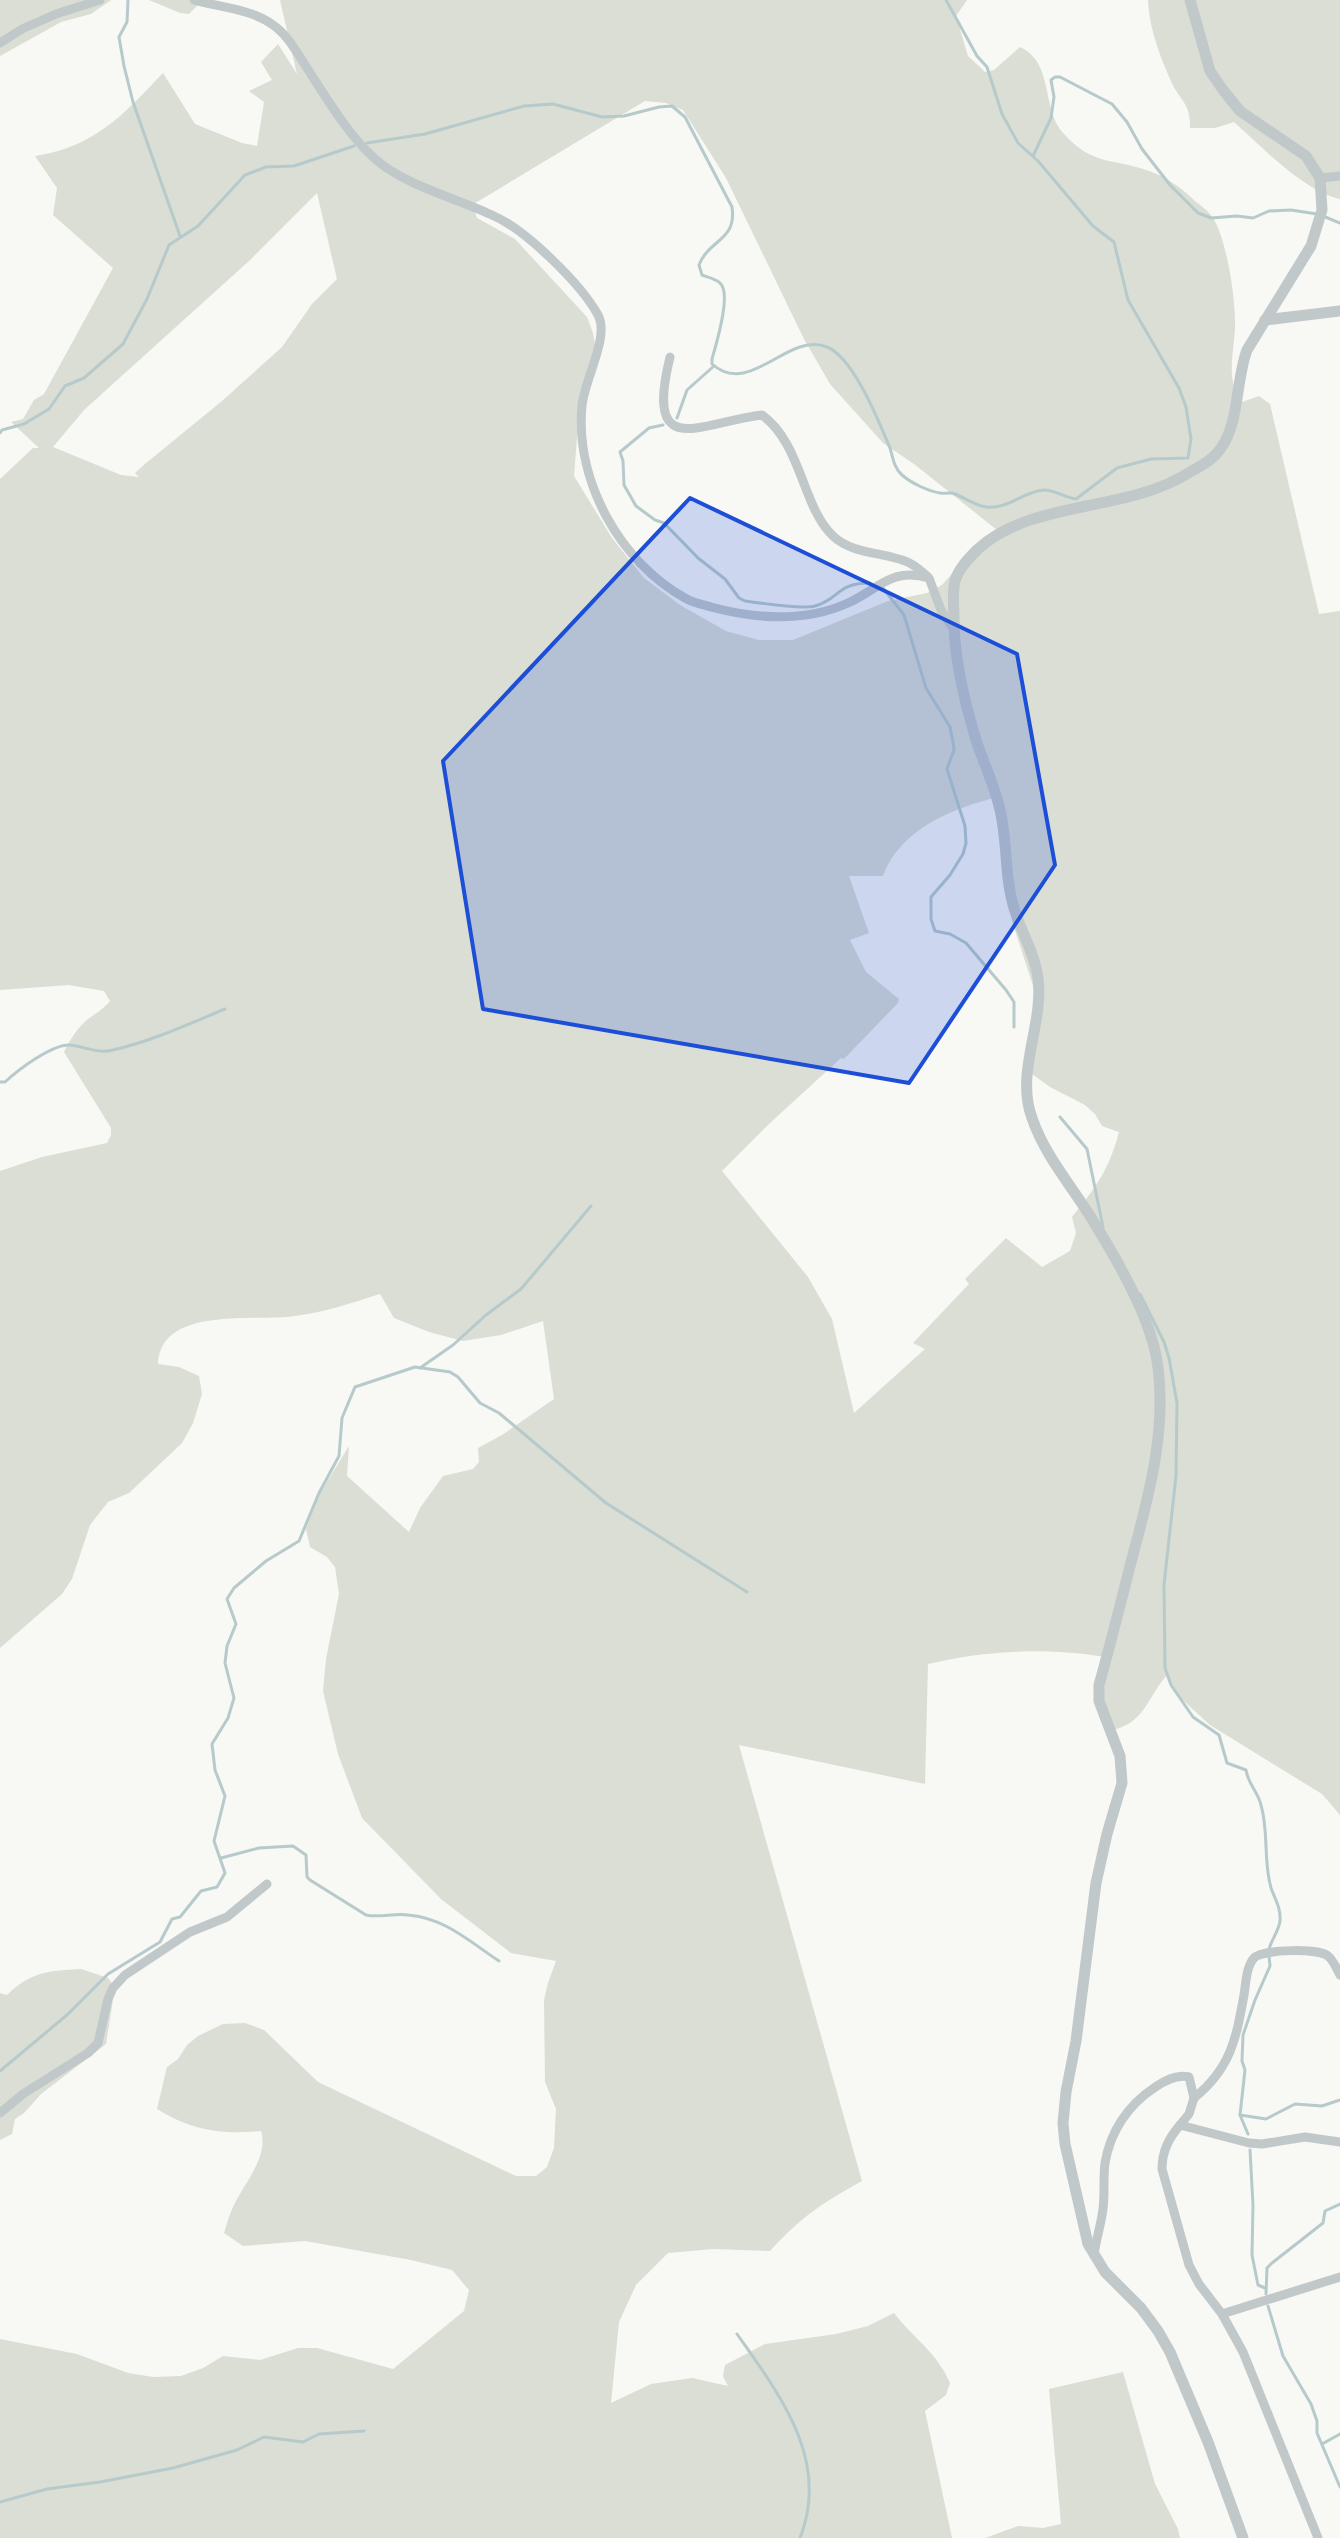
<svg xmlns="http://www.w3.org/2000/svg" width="1340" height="2538" font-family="Ubuntu,sans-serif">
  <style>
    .green { fill: #daded4; fill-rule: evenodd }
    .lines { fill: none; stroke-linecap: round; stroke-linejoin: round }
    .stream { stroke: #b7cacb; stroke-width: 3 }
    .minor { stroke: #c1c8ca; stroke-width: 9 }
    .tertiary { stroke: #c1c8ca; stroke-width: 11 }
    .marked { fill: #1d4ed8; fill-opacity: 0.2; stroke: #1d4ed8; stroke-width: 4; stroke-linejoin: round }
  </style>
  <rect width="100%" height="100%" fill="#f8f8f5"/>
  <g class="green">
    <path d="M0 0H111L91 14 61 22 0 56Z"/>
    <path d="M149 0H198L197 6 189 14 180 13Z"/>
    <path d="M280 0H967L956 16 968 56 985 72 994 70 1020 47C1054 62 1041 109 1064 134 1093 166 1113 158 1149 171 1167 177 1183 189 1196 202 1202 206 1209 212 1213 218 1227 240 1236 301 1235 328 1234 352 1225 382 1242 402L1259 396 1270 404 1319 614 1340 611V1815L1322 1794 1210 1725 1174 1692 1167 1675C1145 1700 1146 1723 1109 1731L1103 1694 1109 1658C1053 1647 984 1650 928 1664L925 1784 739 1745 862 2181C822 2203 801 2217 770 2251L713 2249 668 2253 636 2285 619 2322 611 2403 651 2384 692 2378 728 2386 723 2376 725 2365 765 2344 836 2334 868 2326 894 2313C914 2339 936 2351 950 2383L946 2395 925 2411 952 2538H0V2339L77 2354 128 2373 153 2377 181 2376 203 2368 223 2356 260 2360 298 2348H317L393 2369 464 2311 469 2290 452 2270 411 2260 305 2241 243 2246 224 2233C227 2224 229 2215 233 2207 244 2183 269 2157 261 2131 221 2135 191 2130 157 2109L167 2067 178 2059 187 2045 198 2036 223 2024 245 2023 264 2030 318 2082 516 2176H536L547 2167 554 2148 556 2109 545 2082 544 2000 548 1983 556 1961 511 1953 441 1899 362 1818 338 1754 323 1691 326 1659 339 1594 335 1567 327 1557 310 1547 306 1529 317 1498 349 1446 347 1476 409 1532 420 1508 443 1476 473 1469 479 1462 478 1448 502 1435 554 1399 543 1321 501 1335 463 1341 429 1332 394 1318 380 1294C352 1303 325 1312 295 1316 255 1322 161 1305 158 1364L179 1367 199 1376 202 1394 193 1423 182 1443 129 1493 108 1502 90 1525 72 1579 62 1594 0 1648V1171L42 1157 107 1143 111 1135V1128L64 1052C70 1040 77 1028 88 1019 97 1013 103 1009 110 1001L104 991 69 985 0 990V479L33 448H39L11 422 23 419 34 400 44 394 113 268 53 215 57 188 35 156C95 147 124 114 163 73L195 124 242 143 257 146 264 102 249 91 272 80 261 62 278 44 297 74ZM645 101 666 103 683 110 726 178 804 339 830 384 883 443 914 464 997 530 971 552 942 585 927 593 888 601 793 640H759L726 631 680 605 644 578 612 538 574 476 578 425 596 350 593 333 587 317 515 239 477 218 472 205ZM317 193 337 279 312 304 282 347 222 401 145 464 135 473 139 477 121 475 53 447 84 410 249 261ZM998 797 1003 810 1012 921 1037 998 1032 1074 1050 1087 1085 1105 1095 1114 1102 1126 1119 1132C1109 1170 1096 1187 1072 1217L1076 1233 1070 1251 1042 1267 1006 1238 965 1279 969 1284 913 1343 925 1349 854 1413 832 1319 808 1277 722 1171 770 1123 841 1058 844 1059 898 1003 899 999 866 972 850 940 869 933 849 876H883C900 829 953 808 998 797Z"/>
    <path d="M1148 0H1340V199C1304 191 1261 146 1234 122L1215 128H1190C1191 102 1179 101 1170 79 1159 54 1149 27 1148 0Z"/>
    <path d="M81 1969 108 1978 115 1987 106 2044 41 2094 24 2113 15 2119 12 2134 0 2140V1993L7 1995C32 1971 49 1971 81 1969Z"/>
    <path d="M1123 2372 1155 2484 1178 2529 1180 2538H985L1018 2526 1043 2528 1061 2524 1049 2389Z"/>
  </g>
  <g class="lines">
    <g class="stream">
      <path d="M128 0 127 22 119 37 124 66 133 102 180 236"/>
      <path d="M367 143 425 134 524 106 553 104 602 117 624 116 659 107 672 106 685 117 732 207C737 241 709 239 699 265L702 275C707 277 716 279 720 283 732 293 716 345 712 359V364C750 398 788 331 827 347 854 358 879 422 890 448 893 458 894 468 902 475 911 483 928 491 940 493 945 494 950 492 955 494 965 498 976 506 986 507 1007 510 1024 491 1044 490 1056 490 1065 498 1076 499L1117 468 1151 459 1188 458 1191 439 1186 407 1179 388 1128 300 1114 242 1093 226 1038 161 1018 143 1002 114 987 67 977 56 946 0"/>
      <path d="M1033 156 1051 118 1054 97 1051 80 1055 77H1060L1112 104 1127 122 1142 149 1170 185 1198 213 1211 218 1237 216 1253 218 1269 211 1291 210 1317 214"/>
      <path d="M1323 216 1340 223"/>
      <path d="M677 418 687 390 714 366"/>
      <path d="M663 425 649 428 620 452 623 461 624 485 636 506 655 520 664 523 698 558 725 579 739 598 745 601C761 603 801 610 815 606 840 599 836 583 870 583"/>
      <path d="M0 433 2 430 24 424 49 409 65 386 84 378 123 344 147 299 169 245 198 226 245 175 266 167 294 166 354 146"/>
      <path d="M883 588 904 615 926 688 950 727 953 742 954 750 947 769 965 826 966 843 963 854 950 875 931 897V919L935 931 950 934 966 943 1006 990 1014 1002V1027"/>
      <path d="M0 1082H5C18 1070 53 1043 71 1045 85 1047 99 1054 113 1050 152 1041 189 1024 225 1009"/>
      <path d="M1060 1117 1087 1149 1103 1227"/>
      <path d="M1140 1294 1164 1342 1169 1358 1177 1403 1176 1476 1164 1585 1165 1668 1171 1685 1193 1717 1219 1735 1227 1763 1246 1770C1248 1784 1258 1792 1261 1805 1269 1832 1263 1860 1271 1888 1275 1899 1281 1908 1280 1921 1279 1930 1272 1939 1269 1949"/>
      <path d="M420 1368 453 1345 486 1315 521 1289 591 1206"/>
      <path d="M221 1858 259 1848 293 1846 306 1855 307 1877 310 1880 366 1915C380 1918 394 1913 408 1915 445 1918 470 1942 499 1961"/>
      <path d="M0 2071 67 2015 108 1974 160 1942 172 1919 180 1917 201 1891 217 1887 225 1873 214 1841 225 1796 215 1770 212 1744 228 1718 234 1698 225 1663 227 1646 236 1624 227 1599 234 1588 266 1561 299 1541 319 1493 339 1456 342 1418 355 1387 415 1367 450 1372 458 1377 480 1403 499 1413 606 1503 747 1592"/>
      <path d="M1240 2115 1266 2119 1295 2104 1322 2106 1340 2100"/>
      <path d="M1248 2134 1240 2115 1245 2070 1242 2061 1243 2035 1255 2000 1270 1966 1269 1956"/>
      <path d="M1250 2150 1253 2205 1252 2255 1258 2285 1265 2288"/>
      <path d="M1266 2294 1267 2268 1272 2263 1323 2223 1325 2211 1340 2204"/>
      <path d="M1268 2306 1283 2356 1311 2404 1317 2421V2433L1340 2487"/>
      <path d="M737 2334C779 2394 831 2460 800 2538"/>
      <path d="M1322 2444 1340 2434"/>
      <path d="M0 2502 47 2489 100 2482 173 2468 237 2450 264 2437 303 2442 319 2434 364 2431"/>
    </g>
    <g class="minor">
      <path d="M194 0C218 7 252 9 273 25 288 35 297 53 307 68 327 99 347 133 374 158 405 186 457 198 494 216 526 230 581 284 598 315 610 337 584 380 582 406 575 481 620 562 685 598 692 603 703 604 711 607 756 619 804 623 848 603 879 589 891 567 929 578L941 610 954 630"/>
      <path d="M0 43 22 29 56 14 100 0"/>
      <path d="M1320 178 1340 176"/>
      <path d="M670 357C644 463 701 422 762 415 802 444 802 507 833 536 852 554 882 552 905 561 914 564 920 570 927 576"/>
      <path d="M0 2113 23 2094 88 2053 98 2043 108 1999 113 1988 125 1975 190 1932 227 1917 267 1884"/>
      <path d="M1180 2125 1189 2114 1194 2098"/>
      <path d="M1094 2255C1096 2239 1101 2225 1103 2209 1105 2194 1103 2178 1105 2163 1110 2132 1128 2105 1154 2088 1164 2081 1176 2074 1189 2077L1194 2098C1231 2068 1236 2039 1244 1995 1246 1983 1246 1967 1254 1958 1262 1949 1320 1948 1328 1956 1333 1960 1337 1969 1340 1975"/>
      <path d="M1222 2314 1340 2277"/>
      <path d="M1318 2538 1243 2352 1222 2314 1199 2284 1189 2265 1162 2169C1162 2151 1169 2138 1180 2125L1249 2143 1262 2144 1305 2137 1340 2142"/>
    </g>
    <g class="tertiary">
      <path d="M1190 0 1210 71 1223 90 1240 111 1306 156 1320 178 1322 210 1311 246 1247 350C1236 379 1239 424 1221 448 1214 459 1201 466 1190 472 1127 513 1033 499 978 549 969 558 959 568 955 581 952 593 954 607 954 620 954 661 965 704 977 743 985 766 995 787 1000 810 1008 843 1004 879 1015 911 1022 934 1035 954 1038 978 1044 1025 1015 1072 1032 1118 1045 1156 1071 1185 1092 1219 1116 1258 1150 1316 1157 1361 1167 1423 1151 1488 1135 1547 1123 1593 1112 1639 1099 1685V1701L1120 1756 1122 1783 1107 1834 1096 1883 1076 2041 1066 2092 1063 2123 1065 2144 1088 2244 1105 2272 1141 2308 1158 2331 1170 2352 1208 2442 1243 2538"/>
      <path d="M1265 320 1340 311"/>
    </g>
  </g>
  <path class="marked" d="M690 498 1017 654 1055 865 909 1083 483 1009 443 761Z"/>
</svg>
